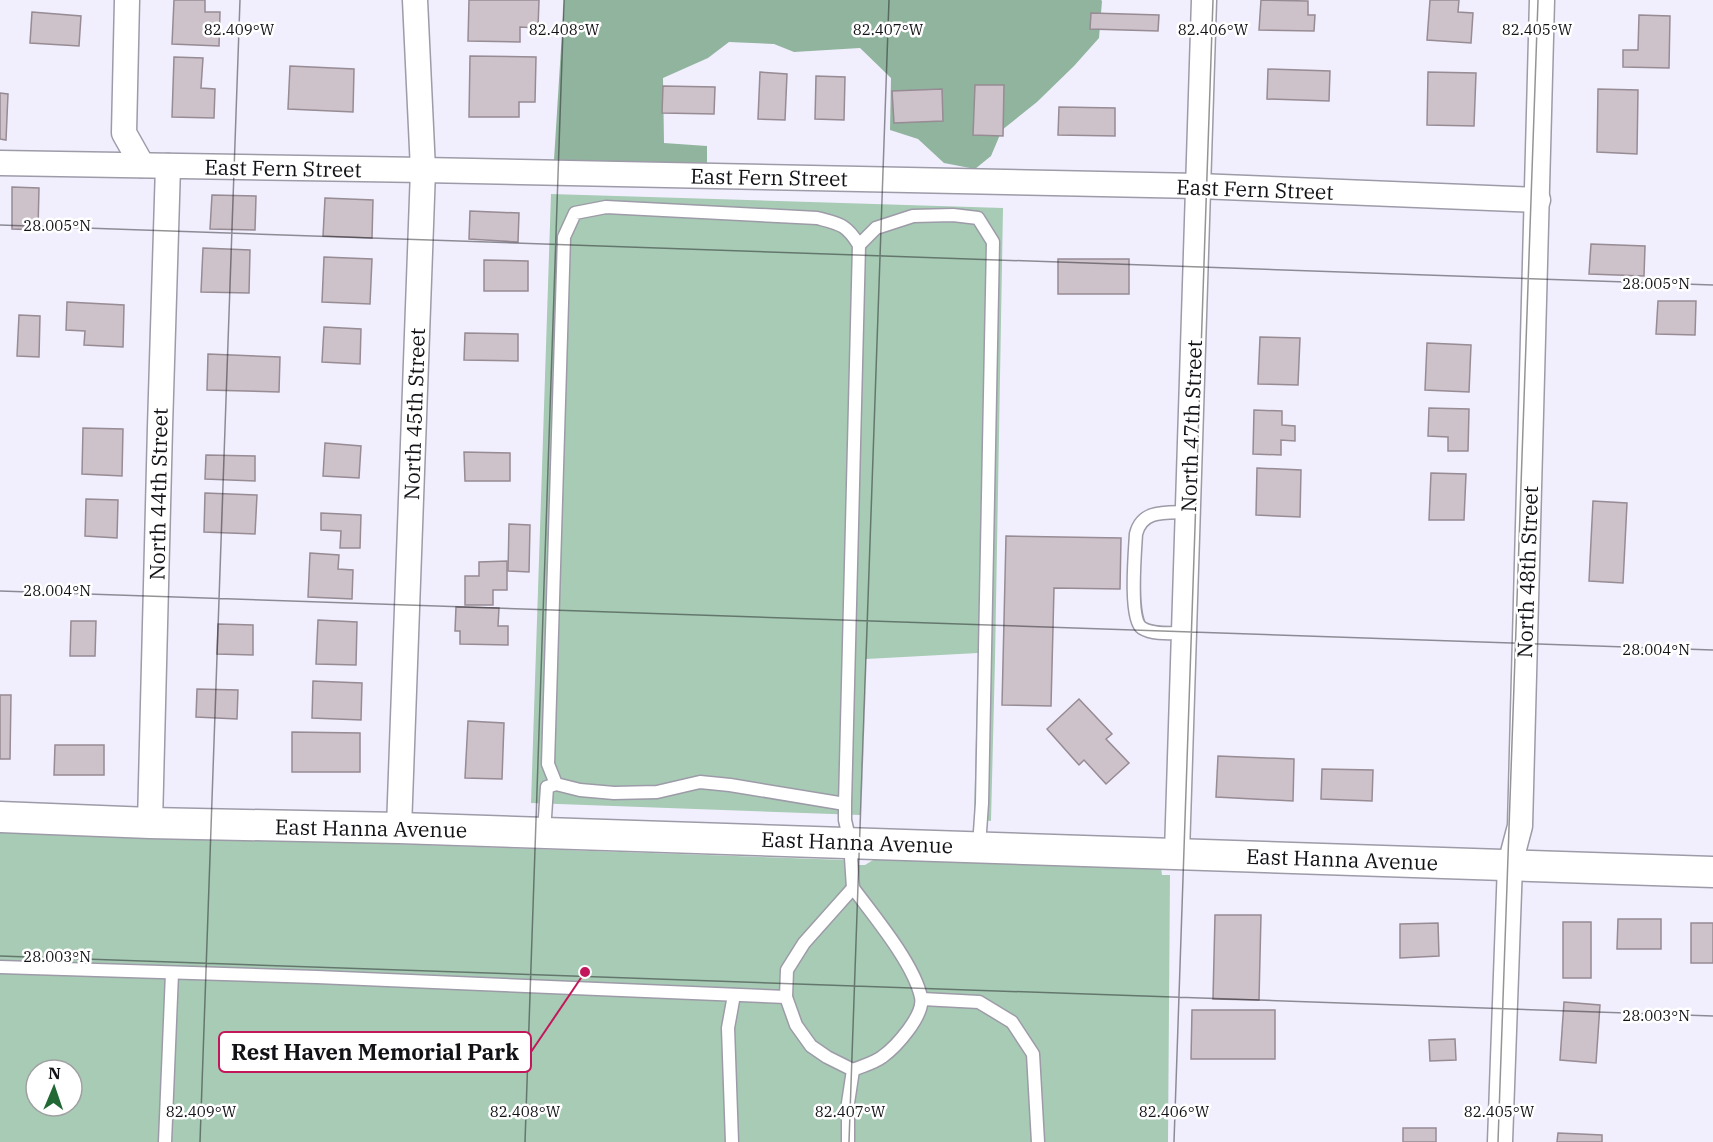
<svg xmlns="http://www.w3.org/2000/svg" width="1713" height="1142" font-family="'IBM Plex Serif',serif">
  <style>
    .green { fill: #a8cbb5; fill-rule: evenodd }
    .forest { fill: #91b49e }
    .building { fill: #cdc1ca; stroke: #978b94; stroke-width: 1.5 }
    .lines { fill: none; stroke-linecap: round; stroke-linejoin: round }
    .service-casing { stroke: #9d9ba8; stroke-width: 15 }
    .minor-casing { stroke: #9d9ba8; stroke-width: 27 }
    .tertiary-casing { stroke: #9d9ba8; stroke-width: 33 }
    .service { stroke: #fff; stroke-width: 12 }
    .minor { stroke: #fff; stroke-width: 24 }
    .tertiary { stroke: #fff; stroke-width: 30 }
    .ticks { fill: none; stroke: #121116; stroke-width: 1.5; stroke-opacity: 0.45 }
    .labels { text-anchor: middle; dominant-baseline: central; stroke-width: 5; stroke-linejoin: round; paint-order: stroke }
    .street-label { font-size: 21px; fill: #121116; stroke: #fff }
    .ticks-label { font-size: 15px; text-anchor: middle; fill: #121116; stroke: #fff; stroke-width: 5; stroke-linejoin: round; paint-order: stroke }
    .leader { fill: none; stroke: #c2185b; stroke-width: 2 }
    .callout-dot { fill: #c2185b; stroke: #fff; stroke-width: 2 }
    .callout { fill: #fff; stroke: #c2185b; stroke-width: 2 }
    .callout-label { font-size: 22px; text-anchor: middle; font-weight: bold; fill: #121116 }
  </style>
  <rect width="100%" height="100%" fill="#f1effd"/>
  <g class="green">
    <path d="M551 194 1003 208 995 660 991 821 974 819 978 653 866 659 860 815 531 803Z"/>
    <path d="M0 830 845 860 846 865H865L878 857 1161 867 1162 875H1170L1168 1142H0ZM36 1070H72V1106H36Z"/>
  </g>
  <path class="forest" d="M564 0H1101L1102 1 1099 38 1074 66 1037 102 1002 130 991 156 975 169 944 163 918 139 890 130 891 78 860 48 794 52 774 44 729 42 708 58 663 78 664 143 707 146V163L554 160Z"/>
  <g class="building">
    <path d="M174 0H205V12H220L219 46 172 44Z"/>
    <path d="M469 0H539L538 28 520 27V42L468 41Z"/>
    <path d="M1261 0 1308 1V15H1315L1314 31 1259 30Z"/>
    <path d="M1430 0H1459L1458 12 1473 13 1471 43 1427 40Z"/>
    <path d="M32 12 81 16 79 46 30 43Z"/>
    <path d="M1091 13 1159 15 1158 31 1090 29Z"/>
    <path d="M1639 15 1670 16 1669 68 1623 67V50H1638Z"/>
    <path d="M470 56 536 57 535 102H519V117H469Z"/>
    <path d="M174 57 203 58 201 88 215 89 214 118 172 117Z"/>
    <path d="M290 66 354 69 353 112 288 109Z"/>
    <path d="M1268 69 1330 71 1329 101 1267 99Z"/>
    <path d="M760 72 787 74 785 120 758 119Z"/>
    <path d="M1428 72 1476 73 1474 126 1427 125Z"/>
    <path d="M816 76 845 77 844 120 815 119Z"/>
    <path d="M975 85H1004L1003 136 973 135Z"/>
    <path d="M663 86 715 87 714 114 662 113Z"/>
    <path d="M942 89 943 121 894 123 892 91Z"/>
    <path d="M1598 89 1638 90 1637 154 1597 152Z"/>
    <path d="M0 93 8 94 6 140 0 139Z"/>
    <path d="M1059 107 1115 108V136L1058 135Z"/>
    <path d="M12 187 39 188 38 230 12 229Z"/>
    <path d="M212 195 256 196 255 230 210 229Z"/>
    <path d="M325 198 373 200 372 238 323 236Z"/>
    <path d="M470 211 519 213 518 242 469 239Z"/>
    <path d="M1591 244 1645 246 1644 276 1589 274Z"/>
    <path d="M203 248 250 250 249 293 201 292Z"/>
    <path d="M324 257 372 259 370 304 322 302Z"/>
    <rect x="1058" y="259" width="71" height="35"/>
    <path d="M484 260 528 261V291H484Z"/>
    <path d="M1658 301H1696L1695 335 1656 334Z"/>
    <path d="M67 302 124 305 123 347 84 345 85 331 66 330Z"/>
    <path d="M19 315 40 316 39 357 17 356Z"/>
    <path d="M324 327 361 329 360 364 322 362Z"/>
    <path d="M465 333 518 334V361L464 360Z"/>
    <path d="M1260 337 1300 338 1298 385 1258 384Z"/>
    <path d="M1427 343 1471 345 1469 392 1425 390Z"/>
    <path d="M208 354 280 357 279 392 207 390Z"/>
    <path d="M1429 408 1469 409 1468 451H1448V437L1428 436Z"/>
    <path d="M1254 410 1282 411V425L1295 426V441L1281 440V455L1253 454Z"/>
    <path d="M83 428 123 429 122 476 82 474Z"/>
    <path d="M325 443 361 446 359 478 323 476Z"/>
    <path d="M464 452 510 453V481H465Z"/>
    <path d="M206 455 255 456V481L205 479Z"/>
    <path d="M1257 468 1301 470 1300 517 1256 515Z"/>
    <path d="M1431 473 1466 474 1464 520H1429Z"/>
    <path d="M205 493 257 495 255 534 204 532Z"/>
    <path d="M86 499 118 500 117 538 85 536Z"/>
    <path d="M1593 501 1627 503 1623 583 1589 581Z"/>
    <path d="M321 513 361 515 360 548H340L341 531 321 530Z"/>
    <path d="M509 524 530 525 529 572 508 571Z"/>
    <path d="M1006 536 1121 538 1120 589 1054 588 1051 706 1002 705Z"/>
    <path d="M310 553 339 555 338 569 353 570 352 599 308 597Z"/>
    <path d="M507 561V590H493V605H465V576H479V562Z"/>
    <path d="M456 607 499 608 498 626H508V645L460 644V631H455Z"/>
    <path d="M318 620 357 622 356 665 316 664Z"/>
    <path d="M71 621H96L95 656H70Z"/>
    <path d="M218 624 253 625V655L217 654Z"/>
    <path d="M313 681 362 683 361 720 312 718Z"/>
    <path d="M197 689 238 690 237 719 196 717Z"/>
    <path d="M0 695H11L10 759H0Z"/>
    <path d="M1079 699 1112 734 1106 739 1129 763 1106 784 1084 760 1079 765 1047 729Z"/>
    <path d="M468 721 504 723 502 779 465 778Z"/>
    <path d="M292 732 360 733V772H292Z"/>
    <path d="M55 745H104V775H54Z"/>
    <path d="M1218 756 1294 759 1293 801 1216 797Z"/>
    <path d="M1322 769 1373 770 1372 801 1321 799Z"/>
    <path d="M1215 915H1261L1259 1000 1213 999Z"/>
    <path d="M1618 919H1661V949H1617Z"/>
    <rect x="1563" y="922" width="28" height="56"/>
    <path d="M1438 923 1439 956 1400 958V924Z"/>
    <rect x="1691" y="923" width="22" height="40"/>
    <path d="M1564 1002 1600 1005 1596 1063 1560 1060Z"/>
    <path d="M1192 1010H1275V1059H1191Z"/>
    <path d="M1455 1039 1456 1060 1430 1061 1429 1040Z"/>
    <rect x="1403" y="1128" width="33" height="14"/>
    <path d="M1558 1133 1602 1135V1142H1557Z"/>
  </g>
  <g class="lines">
    <g class="service-casing">
      <g id="service">
        <path d="M859 245 876 228 913 216 953 215 978 218 993 242 982 803 979 846"/>
        <path d="M1184 633C1172 633 1153 635 1142 628 1129 620 1135 551 1136 534 1142 509 1166 513 1188 512"/>
        <path d="M845 804 730 785 700 782 657 792 614 793 580 790 556 784 548 764 564 237 575 213 606 207 817 218C840 224 846 224 859 245L845 804V820L850 842 853 888 804 943 787 970 786 997 796 1025 811 1046 827 1057 853 1070 848 1103V1142"/>
        <path d="M544 832 547 787 556 784"/>
        <path d="M0 967 317 977 786 997"/>
        <path d="M922 999 979 1002 1012 1022 1033 1054 1038 1142"/>
        <path d="M853 1070C862 1066 874 1063 882 1057 896 1047 925 1015 921 997 914 964 874 916 853 888"/>
        <path d="M165 1142 172 973"/>
        <path d="M732 1142 728 1028 734 995"/>
      </g>
    </g>
    <g class="minor-casing">
      <g id="minor">
        <path d="M127 0 124 133 142 165"/>
        <path d="M0 163 423 170 1198 186 1538 200"/>
        <path d="M150 823 160 427 168 166"/>
        <path d="M399 828 423 170 415 0"/>
        <path d="M1177 853 1204 0"/>
        <path d="M1500 1142 1510 864 1520 826 1542 0"/>
      </g>
    </g>
    <g class="tertiary-casing">
      <path id="tertiary" d="M0 817 150 823 399 828 1713 872"/>
    </g>
    <use href="#service" class="service"/>
    <use href="#minor" class="minor"/>
    <use href="#tertiary" class="tertiary"/>
  </g>
  <path class="ticks" d="M0 225 1713 285M0 591 1713 650M0 956 1713 1016M200 1142 240 0M525 1142 564 0M849 1142 889 0M1174 1142 1213 0M1498 1142 1538 0"/>
  <g class="labels">
    <g class="street-label">
      <text transform="translate(283 168) rotate(1)">East Fern Street</text>
      <text transform="translate(769 177) rotate(1)">East Fern Street</text>
      <text transform="translate(1255 189) rotate(2)">East Fern Street</text>
      <text transform="translate(414 414) rotate(-88)">North 45th Street</text>
      <text transform="translate(1191 426) rotate(-88)">North 47th Street</text>
      <text transform="translate(158 494) rotate(-89)">North 44th Street</text>
      <text transform="translate(1527 572) rotate(-88)">North 48th Street</text>
      <text transform="translate(371 828) rotate(1)">East Hanna Avenue</text>
      <text transform="translate(857 842) rotate(2)">East Hanna Avenue</text>
      <text transform="translate(1342 859) rotate(2)">East Hanna Avenue</text>
    </g>
  </g>
  <g class="ticks-label">
    <text x="239" y="35">82.409°W</text>
    <text x="564" y="35">82.408°W</text>
    <text x="888" y="35">82.407°W</text>
    <text x="1213" y="35">82.406°W</text>
    <text x="1537" y="35">82.405°W</text>
    <text x="57" y="231">28.005°N</text>
    <text x="1656" y="289">28.005°N</text>
    <text x="57" y="596">28.004°N</text>
    <text x="1656" y="655">28.004°N</text>
    <text x="57" y="962">28.003°N</text>
    <text x="1656" y="1021">28.003°N</text>
    <text x="1174" y="1117">82.406°W</text>
    <text x="201" y="1117">82.409°W</text>
    <text x="525" y="1117">82.408°W</text>
    <text x="850" y="1117">82.407°W</text>
    <text x="1499" y="1117">82.405°W</text>
  </g>
  <path class="leader" d="M585 972L531 1052"/>
  <circle class="callout-dot" cx="585" cy="972" r="6"/>
  <rect class="callout" x="219" y="1032" width="312" height="40" rx="6"/>
  <g class="callout-label">
    <text x="375" y="1060">Rest Haven Memorial Park</text>
  </g>
  <g transform="translate(54 1088) rotate(2)"><circle r="28" fill="#ffffff" stroke="#a0a0a2" stroke-width="1.5"/>
  <path d="M0-4.5L10 22L0 15L-10 22Z" fill="#226835"/>
  <text y="-9" font-size="16" font-weight="bold" text-anchor="middle" fill="#121116">N</text>
  </g>
</svg>
